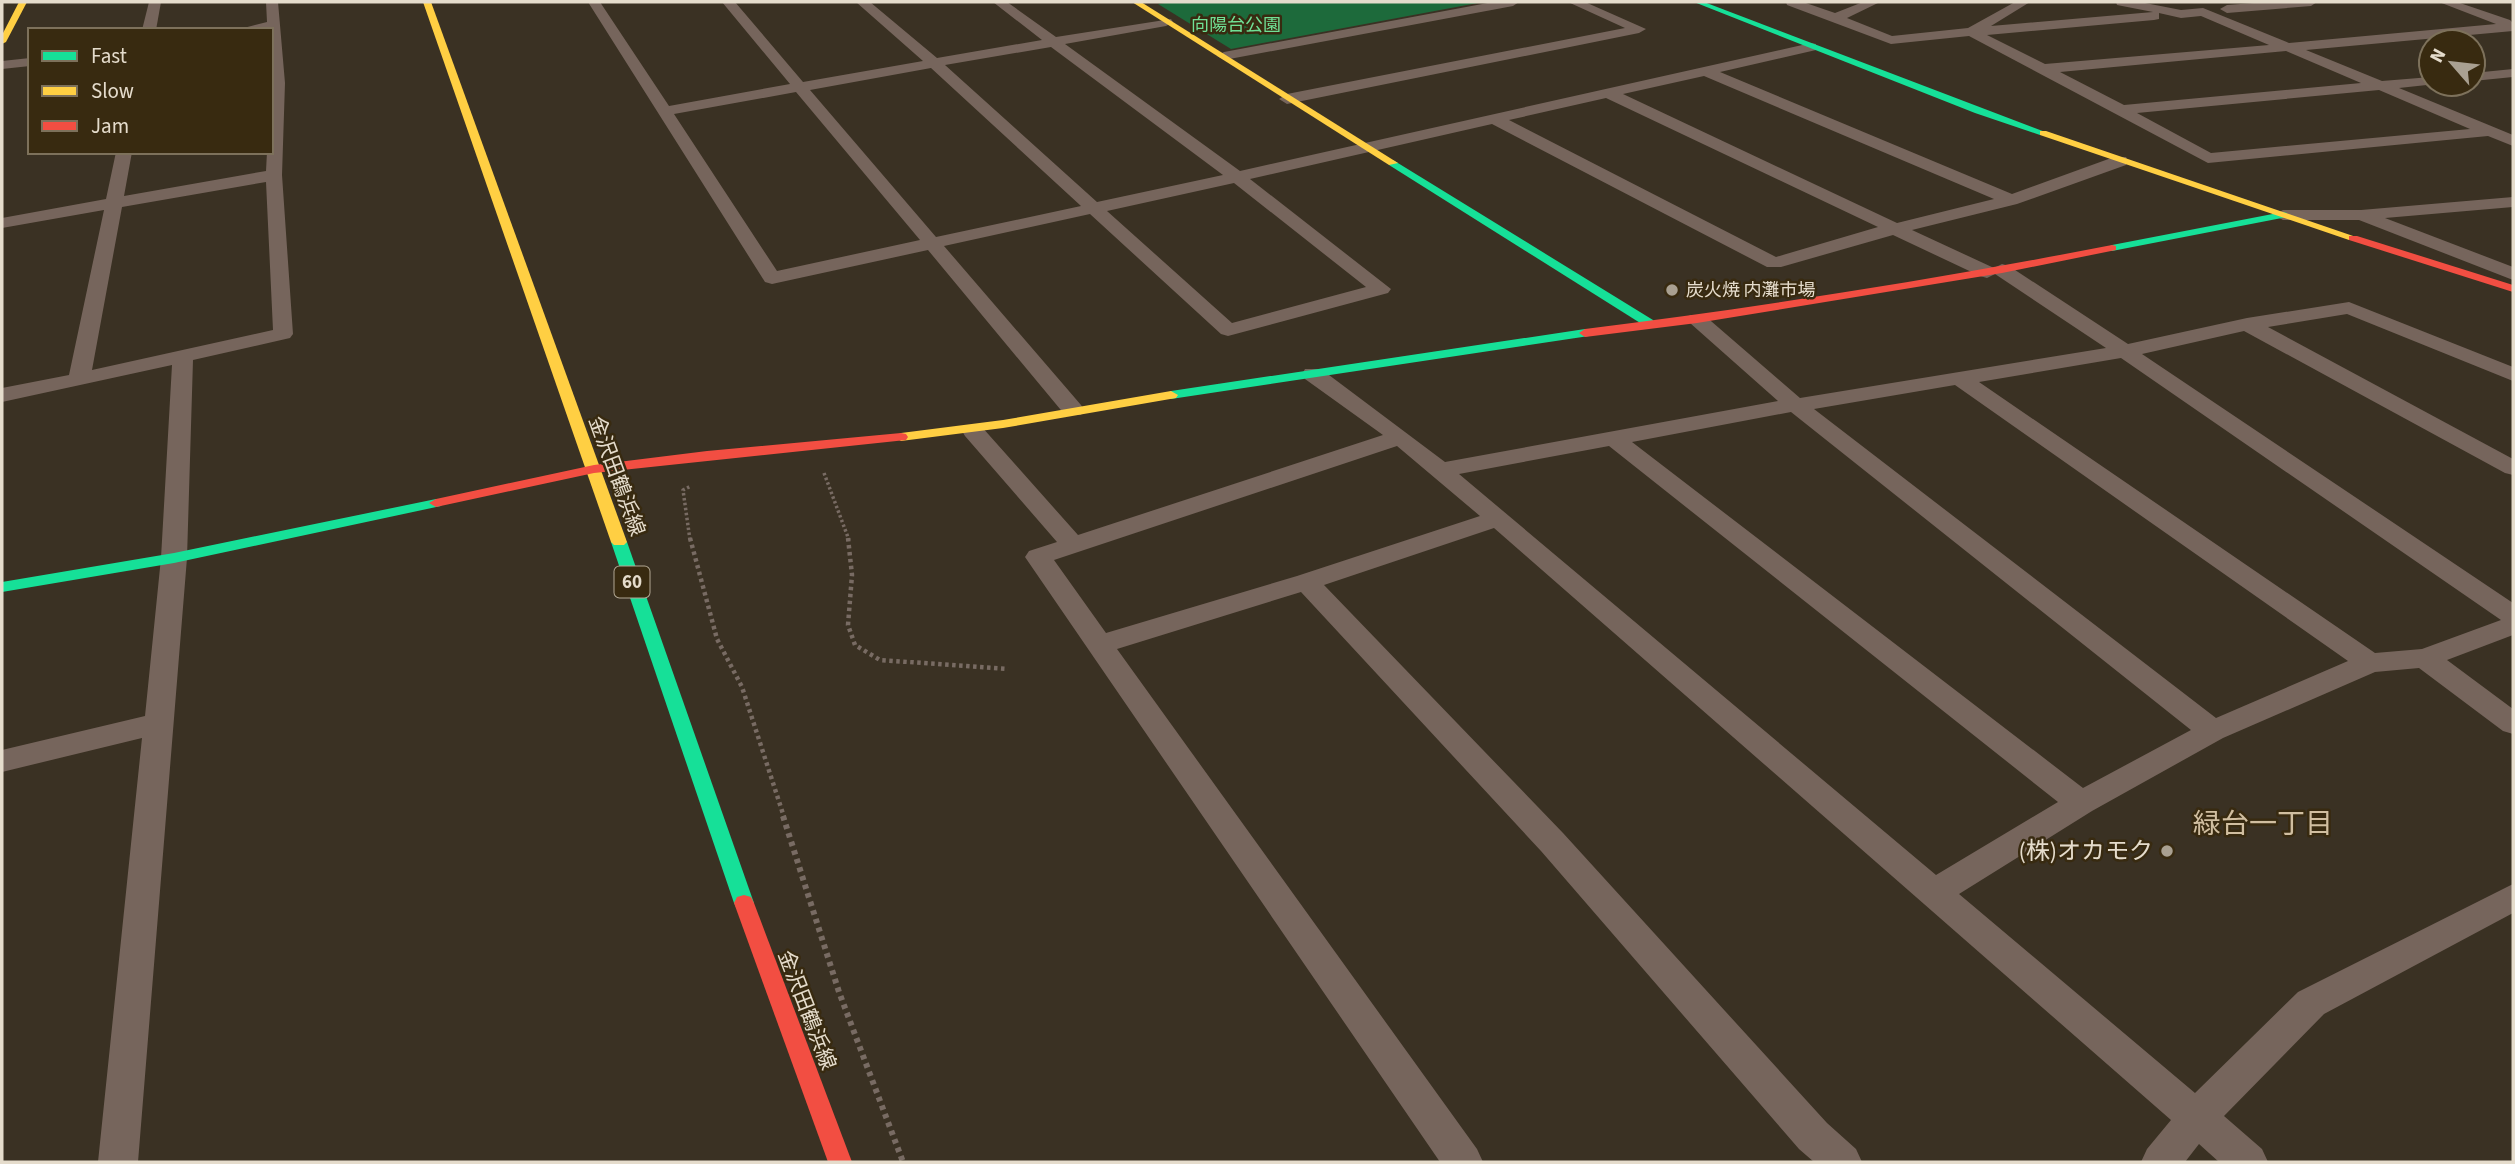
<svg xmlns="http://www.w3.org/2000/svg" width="2515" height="1164" font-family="'Source Sans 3','Noto Sans JP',sans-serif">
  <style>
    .green { fill: #1d6a3b }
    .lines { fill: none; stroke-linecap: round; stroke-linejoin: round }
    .path-far2 { stroke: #786b63; stroke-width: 3.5; stroke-dasharray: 2.5 2.5; stroke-linecap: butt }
    .path-far1 { stroke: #786b63; stroke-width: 4.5; stroke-dasharray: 3.5 3.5; stroke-linecap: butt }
    .path { stroke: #786b63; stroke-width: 6; stroke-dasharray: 4.5 4.5; stroke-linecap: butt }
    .street { fill: #76655c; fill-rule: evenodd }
    .fast { fill: #16e098; fill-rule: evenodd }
    .slow { fill: #ffcf43; fill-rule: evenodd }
    .jam { fill: #f24e42; fill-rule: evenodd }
    .poi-dot { fill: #a9a091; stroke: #382a10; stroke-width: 2.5 }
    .labels { text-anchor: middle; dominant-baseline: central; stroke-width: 5; stroke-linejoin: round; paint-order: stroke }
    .far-park-label { font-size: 18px; fill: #70e196; stroke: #382a10 }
    .far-poi-label { font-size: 18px; fill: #e5dccc; stroke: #382a10; text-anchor: start }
    .shield { fill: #382a10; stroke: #b1a794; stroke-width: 2 }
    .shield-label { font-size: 19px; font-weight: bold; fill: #e5dccc }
    .street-label { font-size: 21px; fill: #e5dccc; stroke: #382a10 }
    .near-poi-label { font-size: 24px; fill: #e5dccc; stroke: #382a10; text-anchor: end }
    .near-neighbourhood-label { font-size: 28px; fill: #d0bea0; stroke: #382a10 }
  </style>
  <rect width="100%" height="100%" fill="#3a3123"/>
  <path class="green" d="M1171 2H1483L1231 49 1158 4Z"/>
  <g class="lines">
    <g class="path-far2">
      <path d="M824 473 849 540"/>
      <path d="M690 540 683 490 691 486"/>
    </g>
    <g class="path-far1">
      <path d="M690 538 717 639 742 687 784 817"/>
      <path d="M848 538 852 575 848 625 855 645 880 660 1008 669"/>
    </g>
    <path class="path" d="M783 816 839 992 903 1162"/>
    <g class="street">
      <path d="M149 2H161L156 30H142Z"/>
      <path d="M266 2H278L285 83 282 175 293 334 290 338 193 360 187 558 138 1162H98L142 738 2 772V750L145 716 161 558 172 365 2 402V388L69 375 104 210 2 228V218L106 199 116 152H132L124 196 266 171 267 152H271V30H236L267 22ZM266 182 273 330 92 370 122 207Z"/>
      <path d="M588 2H600L669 106 790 84 722 2H735L803 82 923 61 856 2H870L937 58 1042 40 993 2H1007L1056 37 1171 19 1173 22 1166 26 1065 44 1240 171 1811 43 1816 44V50L1720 72 2012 194 2114 157H2126L2128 161 2126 165 2017 204 1912 230 1994 268 2002 264 2009 266 2128 344 2247 318 2349 302 2513 367V381L2347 314 2268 327 2513 459V475L2505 473 2244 331 2142 354 2513 603V635L2447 660 2513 709V734L2503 731 2419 668 2375 672 2223 738 2092 811 1959 894 2195 1093 2298 992 2513 884V913L2324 1014 2224 1116 2262 1149 2268 1162H2219L2199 1144 2185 1162H2141L2147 1149 2171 1120 1494 528 1324 585 1563 833 1827 1123 1856 1149 1862 1162H1814L1799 1149 1541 851 1301 592 1117 649 1477 1149 1483 1162H1440L1025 557 1029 551 1057 542 965 436 962 431 965 426H981L1078 535 1383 435 1305 379 1302 374 1305 369H1321L1445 462 1778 401 1690 323 1687 319 1690 315H1704L1800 398 2106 348 1995 274 1987 278 1980 276 1893 235 1781 267H1767L1492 124 1250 179 1391 289 1388 293 1228 336 1221 334 1090 214 944 246 1081 405 1084 410 1081 415H1065L928 250 772 284 765 282ZM1051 47 1223 175 1097 202 945 65ZM931 68 1081 206 936 237 810 90ZM1704 76 1994 199 1897 223 1623 94ZM796 92 920 240 777 271 674 114ZM1606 98 1878 227 1776 257 1509 120ZM1234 183 1366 287 1232 323 1107 211ZM2121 358 2501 620 2422 649 2375 653 1979 382ZM1955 385 2348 661 2216 718 1814 409ZM1791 412 2191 730 2083 788 1632 442ZM1397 446 1480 516 1297 576 1106 633 1054 560ZM1609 446 2058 802 1936 875 1459 474Z"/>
      <path d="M1493 2H1519L1513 6 1224 60 1217 56 1224 52Z"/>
      <path d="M1568 2H1585L1646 29 1639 33 1287 104 1279 99 1287 94 1625 28Z"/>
      <path d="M1786 2H1803L1835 13 1863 2H1880L1847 18 1892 36 1968 28 2015 2H2030L1991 26 2153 12 2117 5 2116 2H2140L2181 10 2203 8 2289 43 2496 24 2439 2H2457L2510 20 2513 23V31L2306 50 2382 81 2431 77V84H2436L2399 88 2513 135V146L2488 136 2208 163 1969 36 1891 44 1787 5ZM2159 13 2181 18 2201 16 2269 45 2045 64 1987 35 2154 20 2159 19ZM2286 51 2361 83 2124 105 2060 72ZM2379 90 2470 129 2211 153 2137 113Z"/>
      <path d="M2267 2H2317L2311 6 2227 13 2220 9 2227 5Z"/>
      <path d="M30 58V66L2 69V61Z"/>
      <path d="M2513 69V77L2473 81V73Z"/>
      <path d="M2513 197V207L2385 218 2513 267V280L2359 220H2283L2274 215 2283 210H2361Z"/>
    </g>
    <g class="fast">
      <path d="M1694 2H1704L2048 133 2040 135 1975 113Z"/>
      <path d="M1393 160 1653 320 1655 323 1653 326H1645L1389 165V161Z"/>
      <path d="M2283 212 2287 213V217L2112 251 2106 248 2112 245Z"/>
      <path d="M1585 329 1589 330V336L1171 399 1164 395 1171 391Z"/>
      <path d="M436 499 441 500 443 503 441 506 174 563 2 592V582L174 553Z"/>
      <path d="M619 537 627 542 754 903 751 909 744 911 737 909 734 903 611 542Z"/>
    </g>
    <g class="slow">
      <path d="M19 2H27L6 42 2 44V35Z"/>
      <path d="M423 2H431L627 542 624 545H614L611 542Z"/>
      <path d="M1132 2H1141L1398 163 1389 165Z"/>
      <path d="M2040 131H2046L2359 238 2349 240 2040 135Z"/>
      <path d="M1171 391 1178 395 1176 398 1003 428 901 441 894 437 901 433 1003 420Z"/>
    </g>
    <g class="jam">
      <path d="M2349 236H2357L2513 285V292L2349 240Z"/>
      <path d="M2112 245 2116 246V250L2002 273 1697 323 1585 337 1579 333 1585 329C1762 307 1938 279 2112 245Z"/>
      <path d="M901 433 906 434 908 437 906 440 594 473 436 507 429 503 436 499 594 465 707 451Z"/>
      <path d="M744 895 751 897 754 903 852 1162H828L734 903 737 897Z"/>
    </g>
  </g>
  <g class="poi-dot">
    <circle cx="1672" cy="290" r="7"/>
    <circle cx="2167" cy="851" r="7"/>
  </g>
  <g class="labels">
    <g class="far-park-label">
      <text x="1236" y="25">向陽台公園</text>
    </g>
    <g class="far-poi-label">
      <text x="1686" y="290">炭火焼 内灘市場</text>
    </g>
    <rect class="shield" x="614.5" y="566.5" width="35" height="31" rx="5"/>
    <g class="shield-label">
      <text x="632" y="582">60</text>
    </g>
    <g class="street-label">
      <text transform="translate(617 476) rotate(70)">金沢田鶴浜線</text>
      <text transform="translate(807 1010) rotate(69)">金沢田鶴浜線</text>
    </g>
    <g class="near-poi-label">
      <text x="2153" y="851">(株)オカモク</text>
    </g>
    <g class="near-neighbourhood-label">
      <text x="2263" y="824">緑台一丁目</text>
    </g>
  </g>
  <rect width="2515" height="1164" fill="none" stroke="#e5dccc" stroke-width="7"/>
  <rect x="28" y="28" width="245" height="126" fill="#382a10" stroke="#7d715b" stroke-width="2"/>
  <rect x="42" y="51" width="35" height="10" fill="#16e098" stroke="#7d715b" stroke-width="2"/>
  <text x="91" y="63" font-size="21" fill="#e5dccc">Fast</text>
  <rect x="42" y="86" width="35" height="10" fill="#ffcf43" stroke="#7d715b" stroke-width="2"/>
  <text x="91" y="98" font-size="21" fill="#e5dccc">Slow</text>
  <rect x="42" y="121" width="35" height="10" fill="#f24e42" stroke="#7d715b" stroke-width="2"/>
  <text x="91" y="133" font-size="21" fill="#e5dccc">Jam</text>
  <g transform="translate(2452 63) rotate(298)"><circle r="33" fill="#382a10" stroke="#7d715b" stroke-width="2"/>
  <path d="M0-5L12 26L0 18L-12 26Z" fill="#a9a091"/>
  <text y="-10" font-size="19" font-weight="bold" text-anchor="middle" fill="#e5dccc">N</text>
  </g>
</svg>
